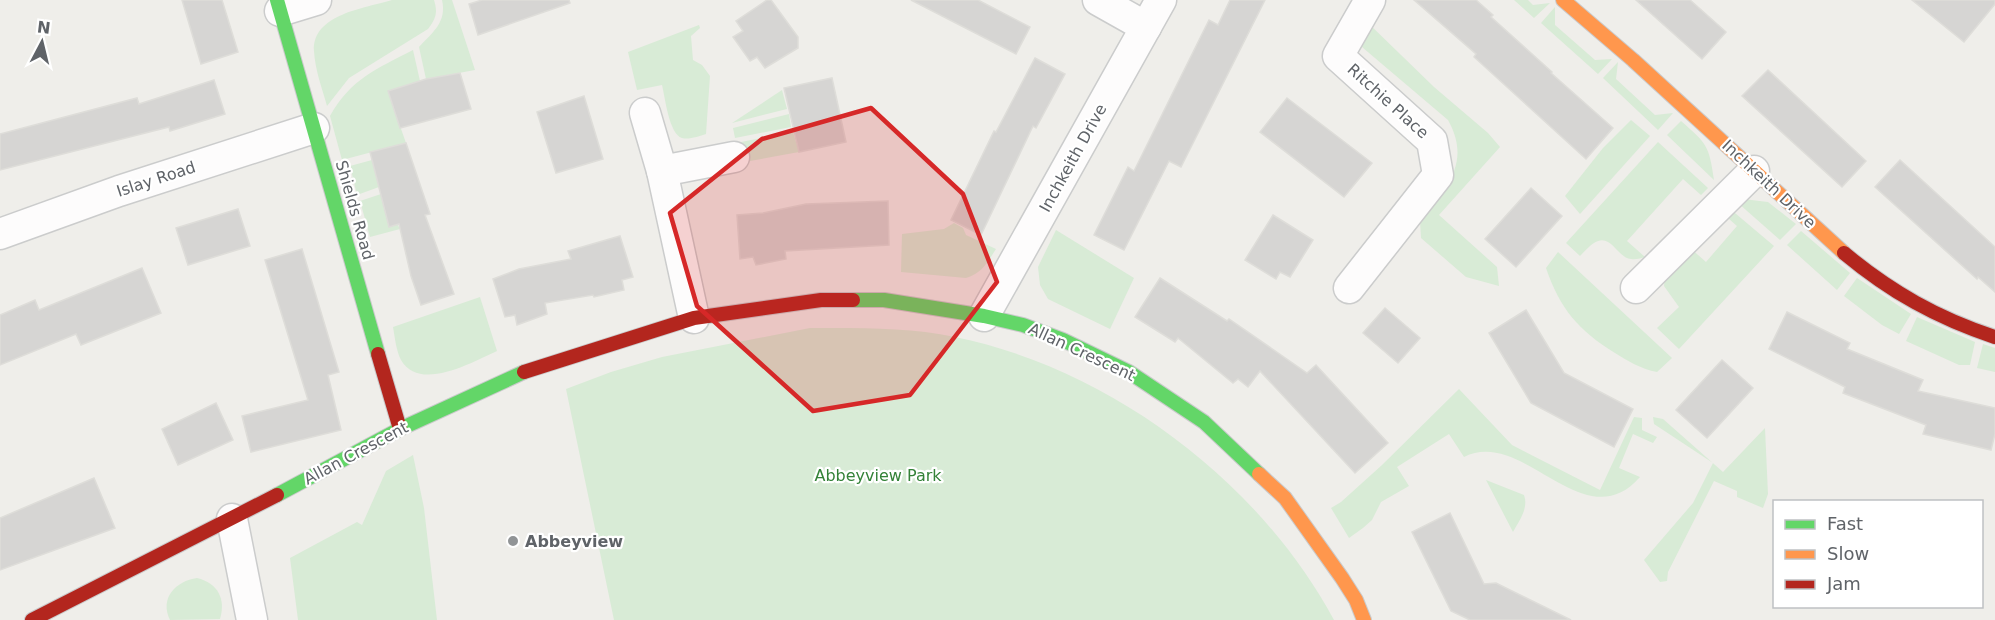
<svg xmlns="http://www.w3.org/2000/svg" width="1995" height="620" font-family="'DejaVu Sans',sans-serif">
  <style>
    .green { fill: #d8ebd6 }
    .building { fill: #d6d5d3; stroke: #deddd9; stroke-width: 1.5 }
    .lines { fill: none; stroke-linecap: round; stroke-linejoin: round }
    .street-casing { stroke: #cbcccc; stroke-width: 33 }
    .fast-casing { stroke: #cacacb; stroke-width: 16 }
    .slow-casing { stroke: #cacacb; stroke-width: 16 }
    .jam-casing { stroke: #cacacb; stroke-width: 16 }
    .street { stroke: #fdfcfc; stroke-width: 30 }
    .fast { stroke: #63d668; stroke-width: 14 }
    .slow { stroke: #ff974d; stroke-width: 14 }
    .jam { stroke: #b3261e; stroke-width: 14 }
    .marked { fill: #d62828; fill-opacity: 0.2; stroke: #d62828; stroke-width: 4.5; stroke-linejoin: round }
    .poi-dot { fill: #919496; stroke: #fff; stroke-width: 2 }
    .labels { text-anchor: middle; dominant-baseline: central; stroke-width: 4.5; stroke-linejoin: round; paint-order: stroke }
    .street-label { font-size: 16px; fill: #5f6368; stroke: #fff }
    .park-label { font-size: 16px; fill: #348238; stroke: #fff }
    .poi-label { font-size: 16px; font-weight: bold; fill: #5f6368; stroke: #fff; text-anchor: start }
  </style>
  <rect width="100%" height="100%" fill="#efeeea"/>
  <g class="green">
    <path d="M392 0H434C438 13 436 18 428 29L349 78 327 106C322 88 315 70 314 51 312 14 366 8 392 0Z"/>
    <path d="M442 0H452L475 70 426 79 419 47C433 32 447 22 442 0Z"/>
    <path d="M1514 0H1528L1533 5 1550 3 1534 18Z"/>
    <path d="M1555 7V25L1595 60 1612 59 1598 74 1541 23Z"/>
    <path d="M1367 22 1434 87 1488 133 1500 147 1439 215 1497 267 1499 286 1466 277 1421 238 1420 221C1446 188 1472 163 1448 120L1362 47 1361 35Z"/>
    <path d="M699 25 700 28 691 36 693 60 702 65 710 76 706 134C699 136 689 140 682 138 669 134 665 97 662 85L637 90 628 52Z"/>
    <path d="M413 50 420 81 388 92 406 143 342 160 330 116C351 79 376 69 413 50Z"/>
    <path d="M1618 62 1616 79 1655 115 1673 113 1658 130 1603 78Z"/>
    <path d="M782 90 787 109 732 123Z"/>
    <path d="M789 114 791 127 735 138 733 128Z"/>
    <path d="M1631 120 1650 136 1580 214 1565 196 1603 148Z"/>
    <path d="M1681 121C1707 144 1709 145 1714 180L1667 135Z"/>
    <path d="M793 132 799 152 739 163 736 143Z"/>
    <path d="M1658 142 1708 188 1701 195 1683 179 1627 241 1645 257C1641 258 1636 260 1631 259 1617 258 1611 232 1594 243 1589 246 1584 252 1580 256L1566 243Z"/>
    <path d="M372 160 379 187 357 195 350 166Z"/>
    <path d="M381 194 400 229 370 237 360 201Z"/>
    <path d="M1743 199 1768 202 1796 224 1780 240 1738 203Z"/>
    <path d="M1729 208 1774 246 1679 349 1657 328 1679 307 1664 286 1665 274 1689 247 1706 262 1737 226 1720 211Z"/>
    <path d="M954 223 963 228 966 235 996 249C987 263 982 273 966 278L901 272 902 234 944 229Z"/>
    <path d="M1056 230 1134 278 1110 329 1048 299 1040 285 1038 267Z"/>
    <path d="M1801 231 1850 273 1837 290 1787 245Z"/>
    <path d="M1558 252 1672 358 1657 372C1641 369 1628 361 1615 353 1578 330 1560 309 1546 268Z"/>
    <path d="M1857 278 1911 314 1899 334 1882 325 1844 296Z"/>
    <path d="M480 297 497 351C474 361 420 393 401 360 396 350 395 338 393 327Z"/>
    <path d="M1917 317 1975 342 1970 365H1959L1906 341Z"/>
    <path d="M810 328C859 328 908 327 955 337 1111 369 1259 481 1334 620H614L566 389 611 372 662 357Z"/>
    <path d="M1983 344 1995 348V372L1977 368Z"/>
    <path d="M1459 389 1512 445 1600 490 1634 417 1642 418V430L1657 437 1653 443 1633 434 1619 468 1640 477C1584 541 1524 427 1464 457L1449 434 1397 467 1409 486 1381 502 1372 520 1363 528 1349 538 1331 508 1341 502 1382 465Z"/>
    <path d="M1653 417 1663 419 1723 472 1765 428 1768 494 1763 508 1737 497V491L1714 481 1668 572 1667 581 1660 582 1644 560 1693 503 1713 463 1654 424Z"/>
    <path d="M413 455 424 508 437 620H298L290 558 357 522 362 525 386 471Z"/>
    <path d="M1486 480 1524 495C1529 508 1519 521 1513 532Z"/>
    <path d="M197 578C218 583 226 599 220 619L170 620C159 598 176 581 197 578Z"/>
  </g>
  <g class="building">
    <path d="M182 0H222L238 52 201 64Z"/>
    <path d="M482 0H569L570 3 478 35 469 4Z"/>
    <path d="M767 0H771L798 37V48L765 68 757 57 750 61 733 37 743 31 736 21Z"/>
    <path d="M911 0H978L1030 27 1016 54Z"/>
    <path d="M1230 0H1265L1181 167 1169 161 1124 250 1094 235 1128 167 1134 171 1209 20 1218 25Z"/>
    <path d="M1414 0H1476L1493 15 1491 17 1552 72 1551 73 1613 128 1586 159 1474 57 1476 54Z"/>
    <path d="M1636 0H1690L1726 32 1702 59Z"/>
    <path d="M1912 0H1995V4L1964 42Z"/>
    <path d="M1035 58 1065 74 1036 128 1033 126 981 235 951 220 994 131 996 132Z"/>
    <path d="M1768 70 1866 161 1842 187 1742 96Z"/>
    <path d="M460 73 471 109 400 128 388 91 426 79Z"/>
    <path d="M832 78 846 142 799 152 784 88Z"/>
    <path d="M214 80 225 114 170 131 169 127 0 170V134L137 98 139 104Z"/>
    <path d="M584 96 603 159 556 173 537 112Z"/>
    <path d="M1287 98 1372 163 1344 197 1260 132Z"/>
    <path d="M406 143 430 214 425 215 454 294 421 305 411 276 399 224 389 227 370 152Z"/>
    <path d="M1900 160 1995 247V292L1978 277 1977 279 1875 187Z"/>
    <path d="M1531 188 1562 216 1516 267 1485 239Z"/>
    <path d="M888 201 889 245 785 251 786 259 756 265 753 257 740 259 737 215 763 213 806 204Z"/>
    <path d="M238 209 250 246 188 265 176 228Z"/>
    <path d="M1273 215 1313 240 1290 277 1280 272 1276 279 1245 260Z"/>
    <path d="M620 236 633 277 622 280 624 290 594 297 593 295 545 303 547 314 517 325 515 315 505 317 493 279 519 269 571 259 568 251Z"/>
    <path d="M302 249 339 372 328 375 341 430 251 452 242 416 308 400 265 260Z"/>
    <path d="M142 268 161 313 81 345 76 334 0 365V315L35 300 39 310Z"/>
    <path d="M1160 278 1227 321 1229 319 1307 373 1316 365 1388 443 1355 473 1260 371 1248 387 1238 379 1233 383 1178 338 1175 342 1135 317Z"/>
    <path d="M1385 308 1420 338 1398 363 1363 333Z"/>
    <path d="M1526 310 1564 373 1633 409 1614 447 1531 403 1489 333Z"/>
    <path d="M1787 312 1850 343 1847 349 1923 380 1918 391 1995 408V434L1991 450 1923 434 1926 425 1843 393 1845 387 1769 349Z"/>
    <path d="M1722 360 1753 388 1707 438 1676 410Z"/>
    <path d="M216 403 233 440 178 465 162 429Z"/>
    <path d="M94 478 115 528 0 570V518Z"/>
    <path d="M1450 513 1484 584 1496 583 1571 620H1470L1451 611 1412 532Z"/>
  </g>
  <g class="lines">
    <g class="street-casing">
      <g id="street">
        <path d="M1098 0 1146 27"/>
        <path d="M280 11 316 0"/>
        <path d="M645 113 662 171 734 157"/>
        <path d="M662 171 694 318"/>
        <path d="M0 234 119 191 314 128"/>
        <path d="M1349 288 1438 175 1432 141 1338 56 1370 0"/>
        <path d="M1636 288 1754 171"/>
        <path d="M984 316 1161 0"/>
        <path d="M232 519 252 620"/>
      </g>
    </g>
    <g class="fast-casing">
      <g id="fast">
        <path d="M277 0 378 354"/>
        <path d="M853 300H884L984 316 1023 325 1063 340 1129 372 1204 422 1259 474"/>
        <path d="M277 495 400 429 524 372"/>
      </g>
    </g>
    <g class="slow-casing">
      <g id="slow">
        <path d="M1563 0 1633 60 1844 253"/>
        <path d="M1259 474 1285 498 1342 578 1356 600 1364 620"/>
      </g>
    </g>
    <g class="jam-casing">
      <g id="jam">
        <path d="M1844 253C1891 292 1937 318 1995 337"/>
        <path d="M378 354 400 429"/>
        <path d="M524 372 694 318 821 300H853"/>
        <path d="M32 620 277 495"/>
      </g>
    </g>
    <use href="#street" class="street"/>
    <use href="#fast" class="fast"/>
    <use href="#slow" class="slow"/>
    <use href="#jam" class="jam"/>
  </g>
  <path class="marked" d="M871 108 963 194 997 282 910 395 813 411 697 306 670 213 762 139Z"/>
  <circle class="poi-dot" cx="513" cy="541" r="6"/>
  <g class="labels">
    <g class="street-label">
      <text transform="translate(1388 101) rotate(42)">Ritchie Place</text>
      <text transform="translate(1073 158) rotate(-61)">Inchkeith Drive</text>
      <text transform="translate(156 179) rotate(-18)">Islay Road</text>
      <text transform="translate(1769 184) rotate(43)">Inchkeith Drive</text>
      <text transform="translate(355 210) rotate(74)">Shields Road</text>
      <text transform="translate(1082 352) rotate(25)">Allan Crescent</text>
      <text transform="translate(356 453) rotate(-28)">Allan Crescent</text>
    </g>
    <g class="park-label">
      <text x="878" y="475">Abbeyview Park</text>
    </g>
    <g class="poi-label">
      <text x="525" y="541">Abbeyview</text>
    </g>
  </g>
  <rect x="1773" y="500" width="210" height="108" fill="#ffffff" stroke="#bfc1c3" stroke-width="1.5"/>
  <rect x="1785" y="520" width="30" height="9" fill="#63d668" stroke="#bfc1c3" stroke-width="1.5"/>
  <text x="1827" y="530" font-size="18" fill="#5f6368">Fast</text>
  <rect x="1785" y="550" width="30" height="9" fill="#ff974d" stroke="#bfc1c3" stroke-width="1.5"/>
  <text x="1827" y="560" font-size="18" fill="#5f6368">Slow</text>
  <rect x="1785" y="580" width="30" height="9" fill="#b3261e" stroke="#bfc1c3" stroke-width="1.5"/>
  <text x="1827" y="590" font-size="18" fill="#5f6368">Jam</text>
  <g transform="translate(42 42) rotate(7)" stroke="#ffffff" stroke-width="4.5" paint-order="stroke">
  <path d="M0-4.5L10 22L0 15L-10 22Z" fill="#5f6368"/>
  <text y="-9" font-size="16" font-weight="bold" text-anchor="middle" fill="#5f6368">N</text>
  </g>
</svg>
